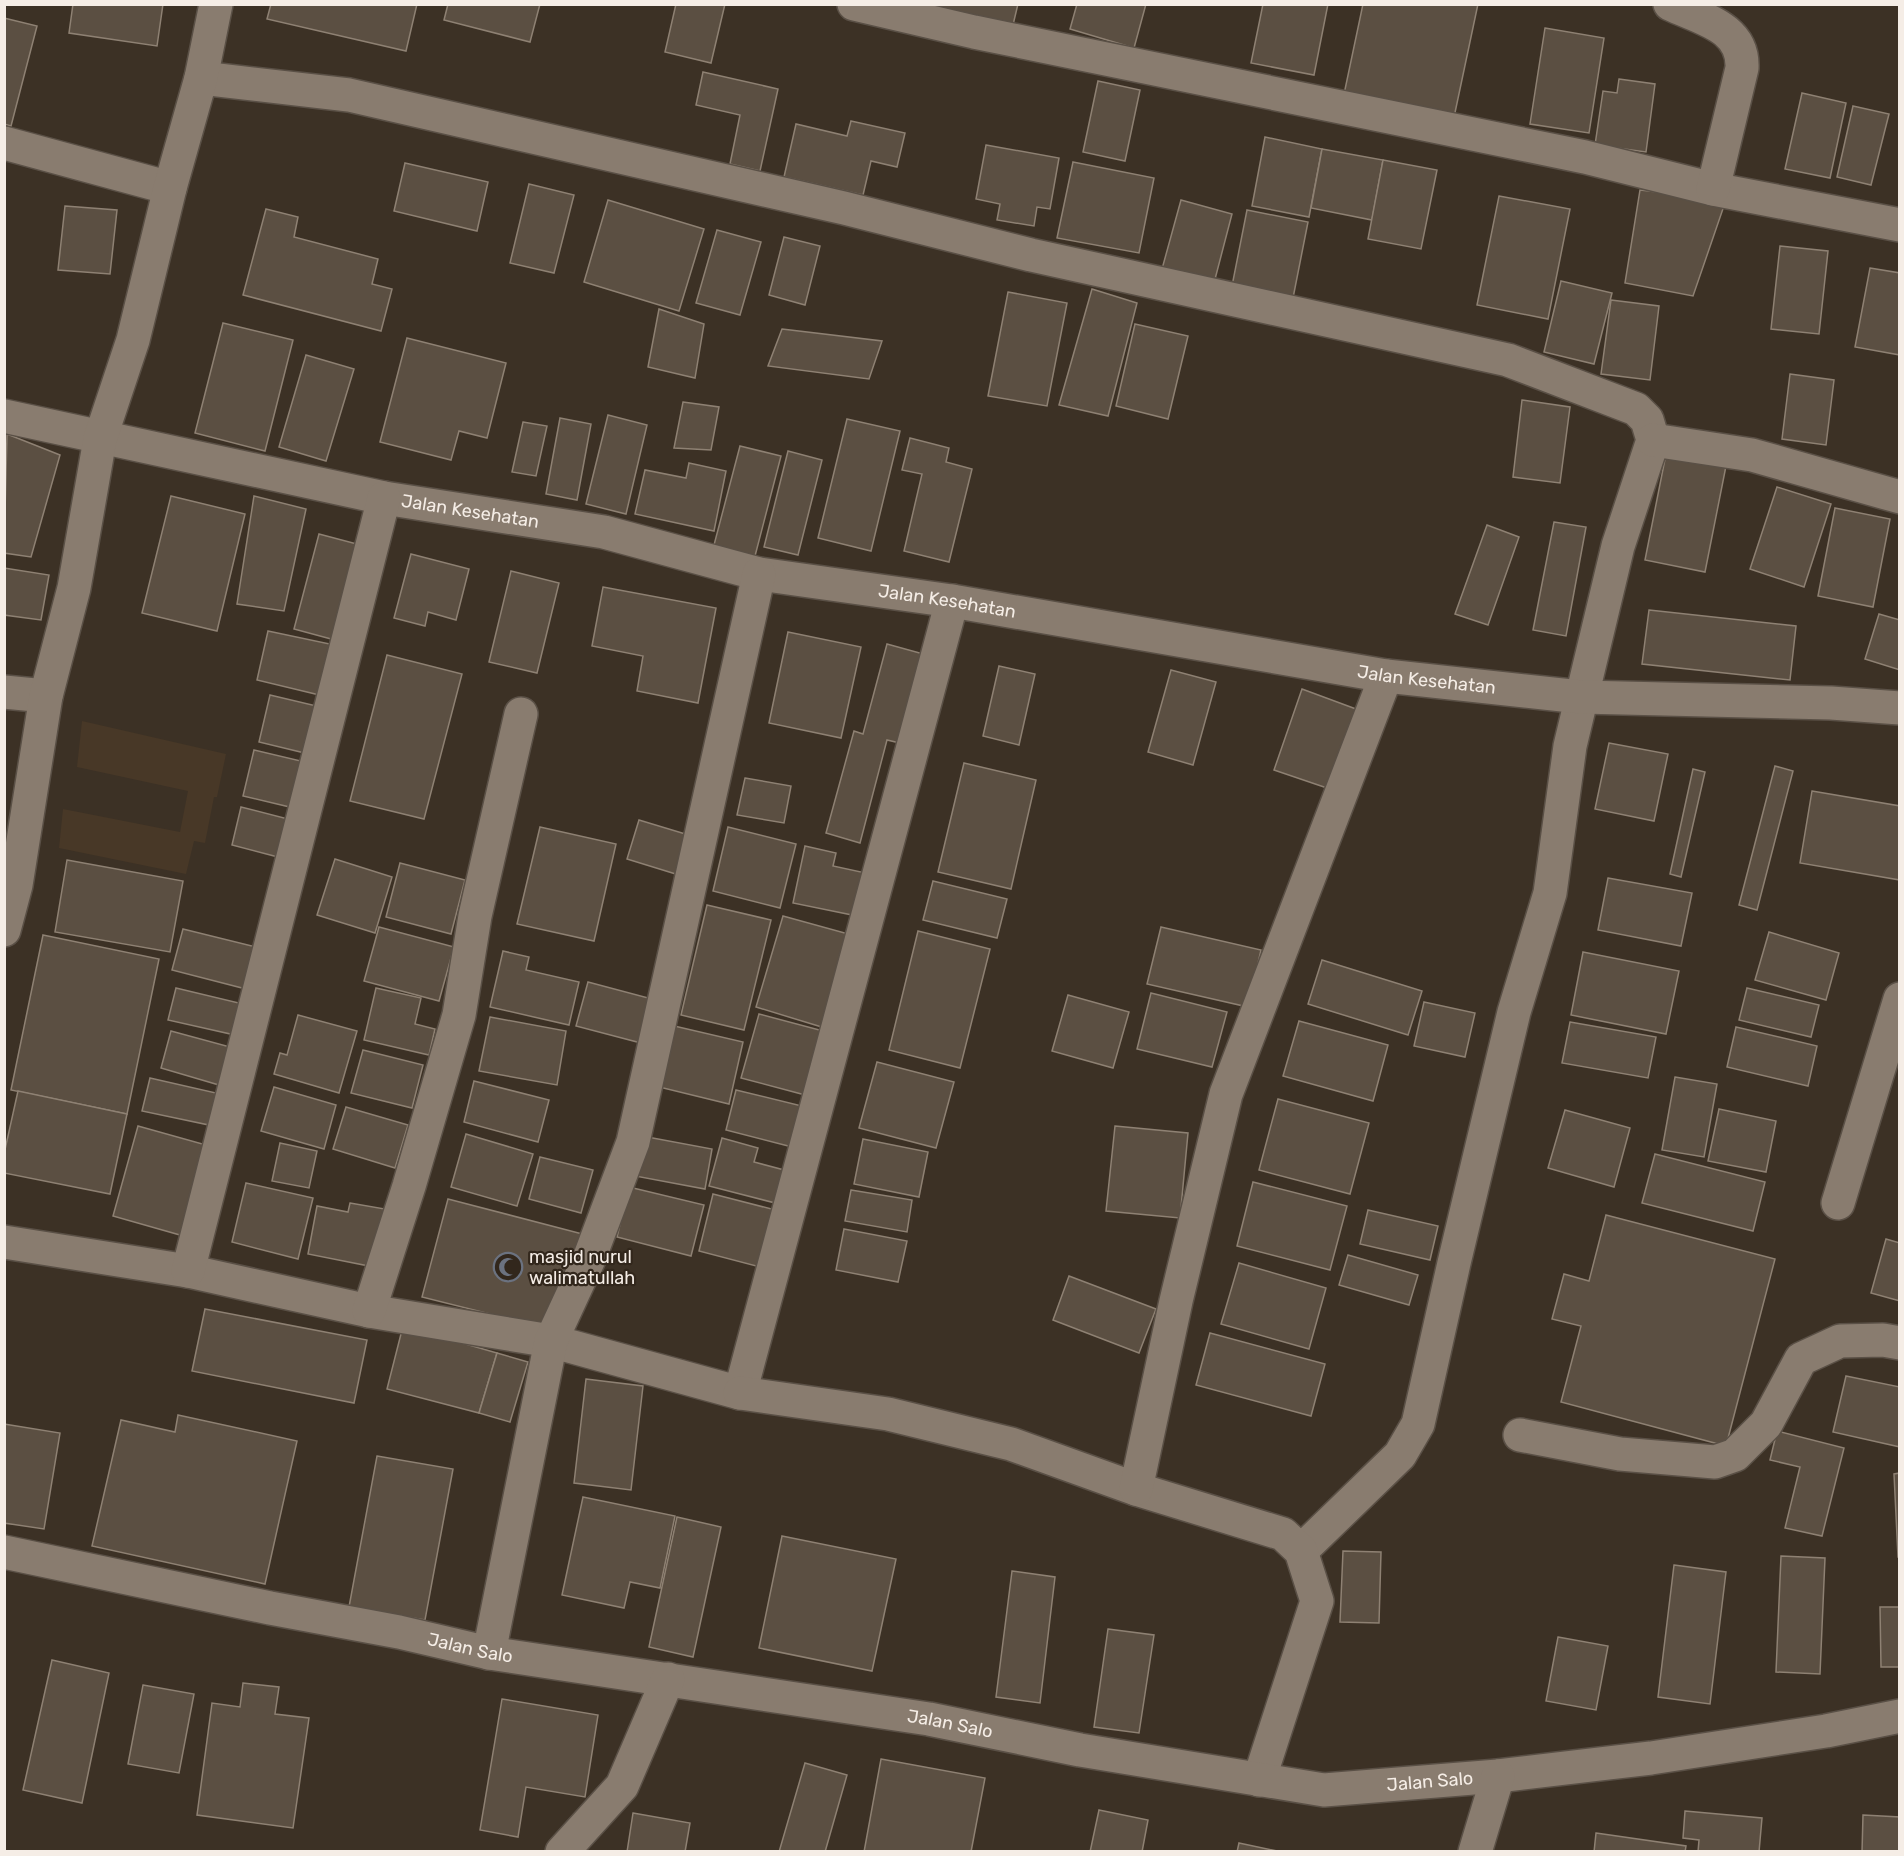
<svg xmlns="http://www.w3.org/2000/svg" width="1904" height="1856" font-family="Rubik,sans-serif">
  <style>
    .built { fill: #483827 }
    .building { fill: #5b4f42; stroke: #8e8173; stroke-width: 1.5 }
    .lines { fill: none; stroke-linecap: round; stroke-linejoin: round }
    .minor-casing { stroke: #5a5046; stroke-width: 36 }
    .minor { stroke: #897c6f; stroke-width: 33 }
    .labels { text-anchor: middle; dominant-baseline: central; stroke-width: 4.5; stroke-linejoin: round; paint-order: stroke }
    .street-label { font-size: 18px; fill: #f5ede6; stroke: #32271c }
    .poi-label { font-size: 18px; fill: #f5ede6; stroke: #32271c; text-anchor: start }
  </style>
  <rect width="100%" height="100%" fill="#3c3125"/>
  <path class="built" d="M82 721 226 754 217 797H214L205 843 194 841 186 874 59 848 63 809 180 832 188 791 77 767Z"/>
  <g class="building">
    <path d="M73 4H163L157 46 69 33Z"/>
    <path d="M271 4H417L406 51 267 19Z"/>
    <path d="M448 4H540L530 42 444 20Z"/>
    <path d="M676 4H725L711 63 665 52Z"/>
    <path d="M930 4H1018L1012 29 929 11Z"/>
    <path d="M1077 4H1146L1134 48 1070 29Z"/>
    <path d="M1263 4H1328L1314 75 1251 63Z"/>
    <path d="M1363 4H1478L1453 122 1343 99Z"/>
    <path d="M4 18 37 26 11 126 4 124Z"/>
    <path d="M1545 28 1604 38 1589 133 1530 124Z"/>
    <path d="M703 72 778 89 760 171 730 164 740 115 696 105Z"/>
    <path d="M1619 79 1655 84 1646 152 1595 145 1603 91 1617 93Z"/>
    <path d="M1098 81 1140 90 1125 161 1083 152Z"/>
    <path d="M1802 93 1846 103 1830 178 1785 169Z"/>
    <path d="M1853 106 1889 114 1871 185 1837 177Z"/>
    <path d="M851 121 905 133 897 167 871 161 863 195 784 177 796 124 847 136Z"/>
    <path d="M1265 137 1322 149 1309 217 1252 206Z"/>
    <path d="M986 145 1059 158 1050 209 1037 207 1034 226 997 220 1000 204 976 199Z"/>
    <path d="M1322 149 1383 160 1372 220 1311 208Z"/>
    <path d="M1383 160 1437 170 1421 249 1368 239Z"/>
    <path d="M1073 162 1154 178 1139 253 1057 238Z"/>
    <path d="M405 163 488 182 477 231 394 211Z"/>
    <path d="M529 184 574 195 554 273 510 263Z"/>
    <path d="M1640 190 1726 200 1693 296 1625 283Z"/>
    <path d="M1499 196 1570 209 1548 319 1477 305Z"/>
    <path d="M608 200 704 229 679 311 584 282Z"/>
    <path d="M1181 200 1232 214 1214 283 1162 269Z"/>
    <path d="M65 206 117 210 110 274 58 270Z"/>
    <path d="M266 209 298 217 294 237 378 259 372 284 392 289 381 331 243 295Z"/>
    <path d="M1247 210 1308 222 1293 298 1232 286Z"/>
    <path d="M717 230 761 242 740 315 696 303Z"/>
    <path d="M784 237 820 246 805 305 769 295Z"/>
    <path d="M1780 246 1828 251 1819 334 1771 329Z"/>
    <path d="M1870 268 1900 273V355L1855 347Z"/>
    <path d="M1561 281 1612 293 1594 364 1544 352Z"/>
    <path d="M1092 289 1137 303 1108 416 1059 405Z"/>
    <path d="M1008 292 1067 303 1047 406 988 396Z"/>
    <path d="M1611 300 1659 306 1650 380 1601 374Z"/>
    <path d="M659 309 704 324 695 378 648 367Z"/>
    <path d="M223 323 293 340 265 451 195 433Z"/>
    <path d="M1135 324 1188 336 1168 419 1116 406Z"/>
    <path d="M782 329 882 341 869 379 768 366Z"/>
    <path d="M407 338 506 363 487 438 459 431 451 460 380 442Z"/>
    <path d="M306 355 354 369 326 461 279 447Z"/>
    <path d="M1790 374 1834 380 1826 445 1782 439Z"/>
    <path d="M1522 400 1570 407 1560 483 1513 477Z"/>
    <path d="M683 402 719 407 711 450 674 448Z"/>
    <path d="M608 415 647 425 626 514 586 504Z"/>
    <path d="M560 418 591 424 577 500 546 494Z"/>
    <path d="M847 419 900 431 871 551 818 538Z"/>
    <path d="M523 422 547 426 536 476 512 472Z"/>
    <path d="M7 434 60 455 31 557 4 553Z"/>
    <path d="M910 438 949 448 946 462 972 469 949 562 904 551 922 474 902 470Z"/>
    <path d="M740 446 781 456 755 556 714 545Z"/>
    <path d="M788 451 822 460 798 555 764 547Z"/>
    <path d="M1666 454 1726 466 1705 572 1645 560Z"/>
    <path d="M689 463 726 471 714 531 635 514 645 470 686 478Z"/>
    <path d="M1777 487 1831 504 1804 587 1750 569Z"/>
    <path d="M171 496 245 514 217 631 142 613Z"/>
    <path d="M254 496 306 509 284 611 237 604Z"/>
    <path d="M1835 508 1890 519 1873 607 1818 596Z"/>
    <path d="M1554 522 1586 527 1566 636 1533 630Z"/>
    <path d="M1487 525 1519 537 1488 625 1455 614Z"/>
    <path d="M319 534 372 548 346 643 294 629Z"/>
    <path d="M411 554 469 569 456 620 428 612 425 626 394 618Z"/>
    <path d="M4 568 49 575 41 620 4 615Z"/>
    <path d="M511 571 559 583 537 673 489 662Z"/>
    <path d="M603 587 716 608 698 703 637 691 643 656 592 646Z"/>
    <path d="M1649 610 1796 626 1790 680 1642 664Z"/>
    <path d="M1879 614 1900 620V670L1865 659Z"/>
    <path d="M268 631 344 647 332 698 257 680Z"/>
    <path d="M788 632 861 647 841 738 769 723Z"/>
    <path d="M887 644 927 655 904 744 887 740 860 843 826 833 854 731 863 734Z"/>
    <path d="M387 655 462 674 424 819 350 801Z"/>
    <path d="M999 666 1035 674 1019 745 983 736Z"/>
    <path d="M1171 670 1216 682 1193 765 1148 752Z"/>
    <path d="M1302 689 1356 709 1327 788 1274 770Z"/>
    <path d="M270 695 325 708 313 755 259 742Z"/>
    <path d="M1609 743 1668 754 1654 821 1595 809Z"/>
    <path d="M254 750 305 762 294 808 243 796Z"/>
    <path d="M964 763 1036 780 1011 889 938 872Z"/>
    <path d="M1775 766 1793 771 1757 910 1739 905Z"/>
    <path d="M1693 769 1705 772 1681 877 1670 874Z"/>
    <path d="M745 778 791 786 784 823 737 815Z"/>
    <path d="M1812 791 1900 806V880L1800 863Z"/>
    <path d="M241 807 288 819 278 857 232 845Z"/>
    <path d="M639 820 692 836 679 875 627 859Z"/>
    <path d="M540 827 616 844 594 941 517 924Z"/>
    <path d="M728 827 796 844 780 908 713 891Z"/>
    <path d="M805 846 836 853 833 866 875 875 867 918 793 903Z"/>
    <path d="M335 859 392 877 375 933 317 915Z"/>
    <path d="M67 860 183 881 170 952 55 932Z"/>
    <path d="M400 863 465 880 451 934 386 917Z"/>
    <path d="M1608 878 1692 893 1681 946 1598 930Z"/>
    <path d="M933 881 1007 899 997 938 923 920Z"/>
    <path d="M707 905 771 920 744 1030 681 1015Z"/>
    <path d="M783 916 852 935 825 1028 756 1007Z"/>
    <path d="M379 927 454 947 439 1001 364 981Z"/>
    <path d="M1161 927 1261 950 1248 1007 1147 984Z"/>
    <path d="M183 929 256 947 246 989 172 970Z"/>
    <path d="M918 931 990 949 960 1068 889 1050Z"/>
    <path d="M1769 932 1839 953 1826 1000 1755 980Z"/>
    <path d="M43 935 159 959 127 1114 11 1090Z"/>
    <path d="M503 951 529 957 526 970 579 982 569 1025 490 1007Z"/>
    <path d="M1583 952 1679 971 1666 1034 1571 1015Z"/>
    <path d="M1322 960 1422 991 1408 1035 1308 1004Z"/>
    <path d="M588 982 652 999 641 1043 576 1026Z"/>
    <path d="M176 988 243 1004 235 1035 168 1020Z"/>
    <path d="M376 988 421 998 415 1024 435 1029 429 1055 364 1040Z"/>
    <path d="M1747 988 1819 1005 1811 1037 1739 1020Z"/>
    <path d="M1151 993 1227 1012 1212 1067 1137 1049Z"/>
    <path d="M1068 995 1129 1012 1113 1068 1052 1051Z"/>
    <path d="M1424 1002 1475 1013 1465 1057 1414 1046Z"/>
    <path d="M759 1014 827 1032 809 1096 741 1078Z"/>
    <path d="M298 1015 357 1031 339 1093 274 1074 280 1053 287 1055Z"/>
    <path d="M490 1017 566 1031 557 1085 479 1071Z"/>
    <path d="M1299 1021 1388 1045 1373 1101 1283 1076Z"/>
    <path d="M1570 1022 1656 1037 1648 1078 1562 1063Z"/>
    <path d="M670 1025 743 1042 729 1104 655 1086Z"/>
    <path d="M1736 1027 1817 1046 1808 1086 1727 1067Z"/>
    <path d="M171 1031 230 1047 219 1085 161 1068Z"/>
    <path d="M363 1050 423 1065 412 1108 351 1093Z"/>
    <path d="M877 1062 954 1082 936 1148 859 1128Z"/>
    <path d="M1675 1077 1717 1084 1704 1157 1662 1150Z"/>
    <path d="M150 1078 216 1093 209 1125 142 1111Z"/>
    <path d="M474 1081 549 1100 538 1142 464 1122Z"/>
    <path d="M274 1087 336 1105 324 1149 261 1131Z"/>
    <path d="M736 1090 810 1108 800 1149 726 1130Z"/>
    <path d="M18 1091 127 1114 110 1194 4 1173V1154Z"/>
    <path d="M1278 1099 1369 1123 1350 1194 1259 1170Z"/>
    <path d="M346 1107 408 1125 395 1168 333 1149Z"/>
    <path d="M1719 1109 1776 1121 1766 1172 1708 1161Z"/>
    <path d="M1565 1110 1630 1128 1614 1187 1548 1168Z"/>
    <path d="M138 1126 206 1145 180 1235 113 1216Z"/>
    <path d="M1115 1126 1188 1133 1180 1218 1106 1211Z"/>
    <path d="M466 1134 533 1154 517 1206 451 1187Z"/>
    <path d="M642 1136 712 1149 705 1189 635 1176Z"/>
    <path d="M722 1138 758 1148 754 1162 792 1172 783 1205 709 1186Z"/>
    <path d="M863 1139 928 1152 919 1197 854 1184Z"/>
    <path d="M280 1143 317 1151 309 1188 272 1181Z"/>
    <path d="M1655 1154 1765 1182 1753 1231 1642 1203Z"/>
    <path d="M540 1157 593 1170 581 1213 529 1199Z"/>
    <path d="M1253 1182 1347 1206 1330 1270 1237 1246Z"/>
    <path d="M246 1183 313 1198 298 1259 232 1242Z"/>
    <path d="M629 1187 704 1205 691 1256 617 1237Z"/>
    <path d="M851 1190 912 1200 907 1232 845 1221Z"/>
    <path d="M713 1194 783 1212 768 1269 699 1251Z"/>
    <path d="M448 1199 594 1237 570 1334 422 1297Z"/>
    <path d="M350 1203 385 1209 374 1267 308 1254 317 1206 348 1212Z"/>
    <path d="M1368 1210 1438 1226 1430 1260 1360 1244Z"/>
    <path d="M1606 1215 1775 1259 1726 1446 1561 1402 1581 1326 1552 1319 1564 1274 1589 1281Z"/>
    <path d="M844 1229 907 1241 898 1282 836 1270Z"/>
    <path d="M1886 1239 1900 1243V1301L1871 1293Z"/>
    <path d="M1348 1255 1418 1275 1409 1305 1339 1285Z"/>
    <path d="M1239 1263 1326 1288 1309 1349 1221 1324Z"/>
    <path d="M1069 1276 1156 1309 1139 1353 1053 1320Z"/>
    <path d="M205 1309 367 1340 354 1403 192 1371Z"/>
    <path d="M403 1326 497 1353 479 1413 387 1389Z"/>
    <path d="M1210 1333 1325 1364 1311 1416 1196 1385Z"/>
    <path d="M497 1353 528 1362 510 1422 479 1413Z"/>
    <path d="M1846 1376 1900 1387V1447L1833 1432Z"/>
    <path d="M586 1379 643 1386 631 1490 574 1483Z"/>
    <path d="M178 1415 297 1441 265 1584 92 1546 121 1420 175 1432Z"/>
    <path d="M4 1424 60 1433 44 1529 4 1523Z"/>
    <path d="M1777 1431 1844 1448 1822 1536 1785 1528 1800 1467 1770 1460Z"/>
    <path d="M377 1456 453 1469 425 1620 349 1607Z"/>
    <path d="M1900 1473V1557H1898L1894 1474Z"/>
    <path d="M583 1497 675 1516 660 1588 630 1582 624 1608 562 1595Z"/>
    <path d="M677 1517 721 1527 693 1657 649 1647Z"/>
    <path d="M782 1536 896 1559 872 1671 759 1648Z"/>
    <path d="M1343 1551 1381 1552 1379 1623 1340 1622Z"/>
    <path d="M1781 1556 1825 1558 1820 1674 1776 1672Z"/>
    <path d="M1674 1565 1726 1572 1710 1704 1658 1697Z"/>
    <path d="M1012 1571 1055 1577 1040 1703 996 1697Z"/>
    <path d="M1880 1607H1900V1667H1881Z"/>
    <path d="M1108 1629 1154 1635 1139 1733 1094 1727Z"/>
    <path d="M1558 1637 1608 1646 1596 1710 1546 1701Z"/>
    <path d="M52 1660 109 1673 82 1803 23 1790Z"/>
    <path d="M243 1683 279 1687 275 1714 309 1718 293 1828 197 1815 212 1703 240 1707Z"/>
    <path d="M143 1685 194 1694 179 1773 128 1764Z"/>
    <path d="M502 1699 598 1715 585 1797 526 1787 518 1837 480 1830Z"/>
    <path d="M881 1759 985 1778 971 1852H864Z"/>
    <path d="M805 1763 847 1775 825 1852H779Z"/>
    <path d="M1099 1810 1148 1820 1142 1852H1090Z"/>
    <path d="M1685 1811 1762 1818 1759 1852H1698L1699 1840 1683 1838Z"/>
    <path d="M633 1813 690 1823 685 1852H627Z"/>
    <path d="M1863 1815 1900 1817V1852H1862Z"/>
    <path d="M1596 1833 1686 1846 1685 1852H1594Z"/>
    <path d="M1239 1843 1282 1852H1237Z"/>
  </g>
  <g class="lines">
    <g class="minor-casing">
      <g id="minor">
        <path d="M854 4 974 32 1585 157 1713 189 1900 225"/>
        <path d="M1670 4C1702 19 1744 27 1742 68L1713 189"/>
        <path d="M201 78 349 95 844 208 1031 255 1508 360 1636 409 1647 420 1653 440 1618 546 1570 746 1550 893 1514 1012 1454 1263 1418 1424 1400 1455 1301 1551"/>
        <path d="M4 143 170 188"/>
        <path id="s1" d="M4 416 384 498 604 532 759 574 952 601 1386 676 1581 697 1831 703 1900 708"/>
        <path d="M1653 440 1752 455 1900 497"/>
        <path d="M4 692 46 696"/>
        <path d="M4 930 16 885 46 696 74 588 100 439 133 340 170 188 201 78 216 4"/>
        <path d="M1838 1203 1900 999"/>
        <path d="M4 1242 188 1271 369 1311 551 1341 740 1393 952 601"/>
        <path d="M188 1271 384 498"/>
        <path d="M369 1311 409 1186 459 1015 475 916 521 714"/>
        <path d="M740 1393 888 1414 1011 1444 1136 1489 1283 1534 1301 1551 1317 1601 1259 1780"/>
        <path d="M1520 1435 1620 1454 1715 1462 1735 1455 1766 1424 1801 1359 1840 1341 1883 1340 1900 1343"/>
        <path d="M1136 1489 1176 1301 1226 1094 1386 676"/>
        <path id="s2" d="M4 1552 270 1608 399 1632 489 1653 929 1719 1080 1750 1324 1790 1498 1776 1651 1758 1826 1731 1900 1716"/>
        <path d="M489 1653 551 1341 589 1259 633 1142 759 574"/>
        <path d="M562 1852 622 1786 668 1679"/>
        <path d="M1475 1852 1498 1776"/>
      </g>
    </g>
    <use href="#minor" class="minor"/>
  </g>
  <defs>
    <g id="mosque-ring" transform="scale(1.5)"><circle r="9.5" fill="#32271c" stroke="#6b7280" stroke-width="1.5"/><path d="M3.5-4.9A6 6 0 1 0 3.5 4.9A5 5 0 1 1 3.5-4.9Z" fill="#6b7280"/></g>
  </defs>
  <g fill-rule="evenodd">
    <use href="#mosque-ring" x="508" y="1267"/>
  </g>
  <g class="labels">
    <g class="street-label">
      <text stroke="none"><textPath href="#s1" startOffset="476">Jalan Kesehatan</textPath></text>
      <text stroke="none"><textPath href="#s1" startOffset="962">Jalan Kesehatan</textPath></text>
      <text stroke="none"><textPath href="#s1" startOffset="1448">Jalan Kesehatan</textPath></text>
      <text stroke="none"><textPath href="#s2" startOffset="476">Jalan Salo</textPath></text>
      <text stroke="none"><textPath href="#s2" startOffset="962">Jalan Salo</textPath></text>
      <text stroke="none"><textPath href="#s2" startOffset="1448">Jalan Salo</textPath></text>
    </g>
    <g class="poi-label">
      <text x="529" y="1257">masjid nurul<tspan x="529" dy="21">walimatullah</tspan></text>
    </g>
  </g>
  <rect width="1904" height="1856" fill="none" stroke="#f5ede6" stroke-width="12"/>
</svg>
